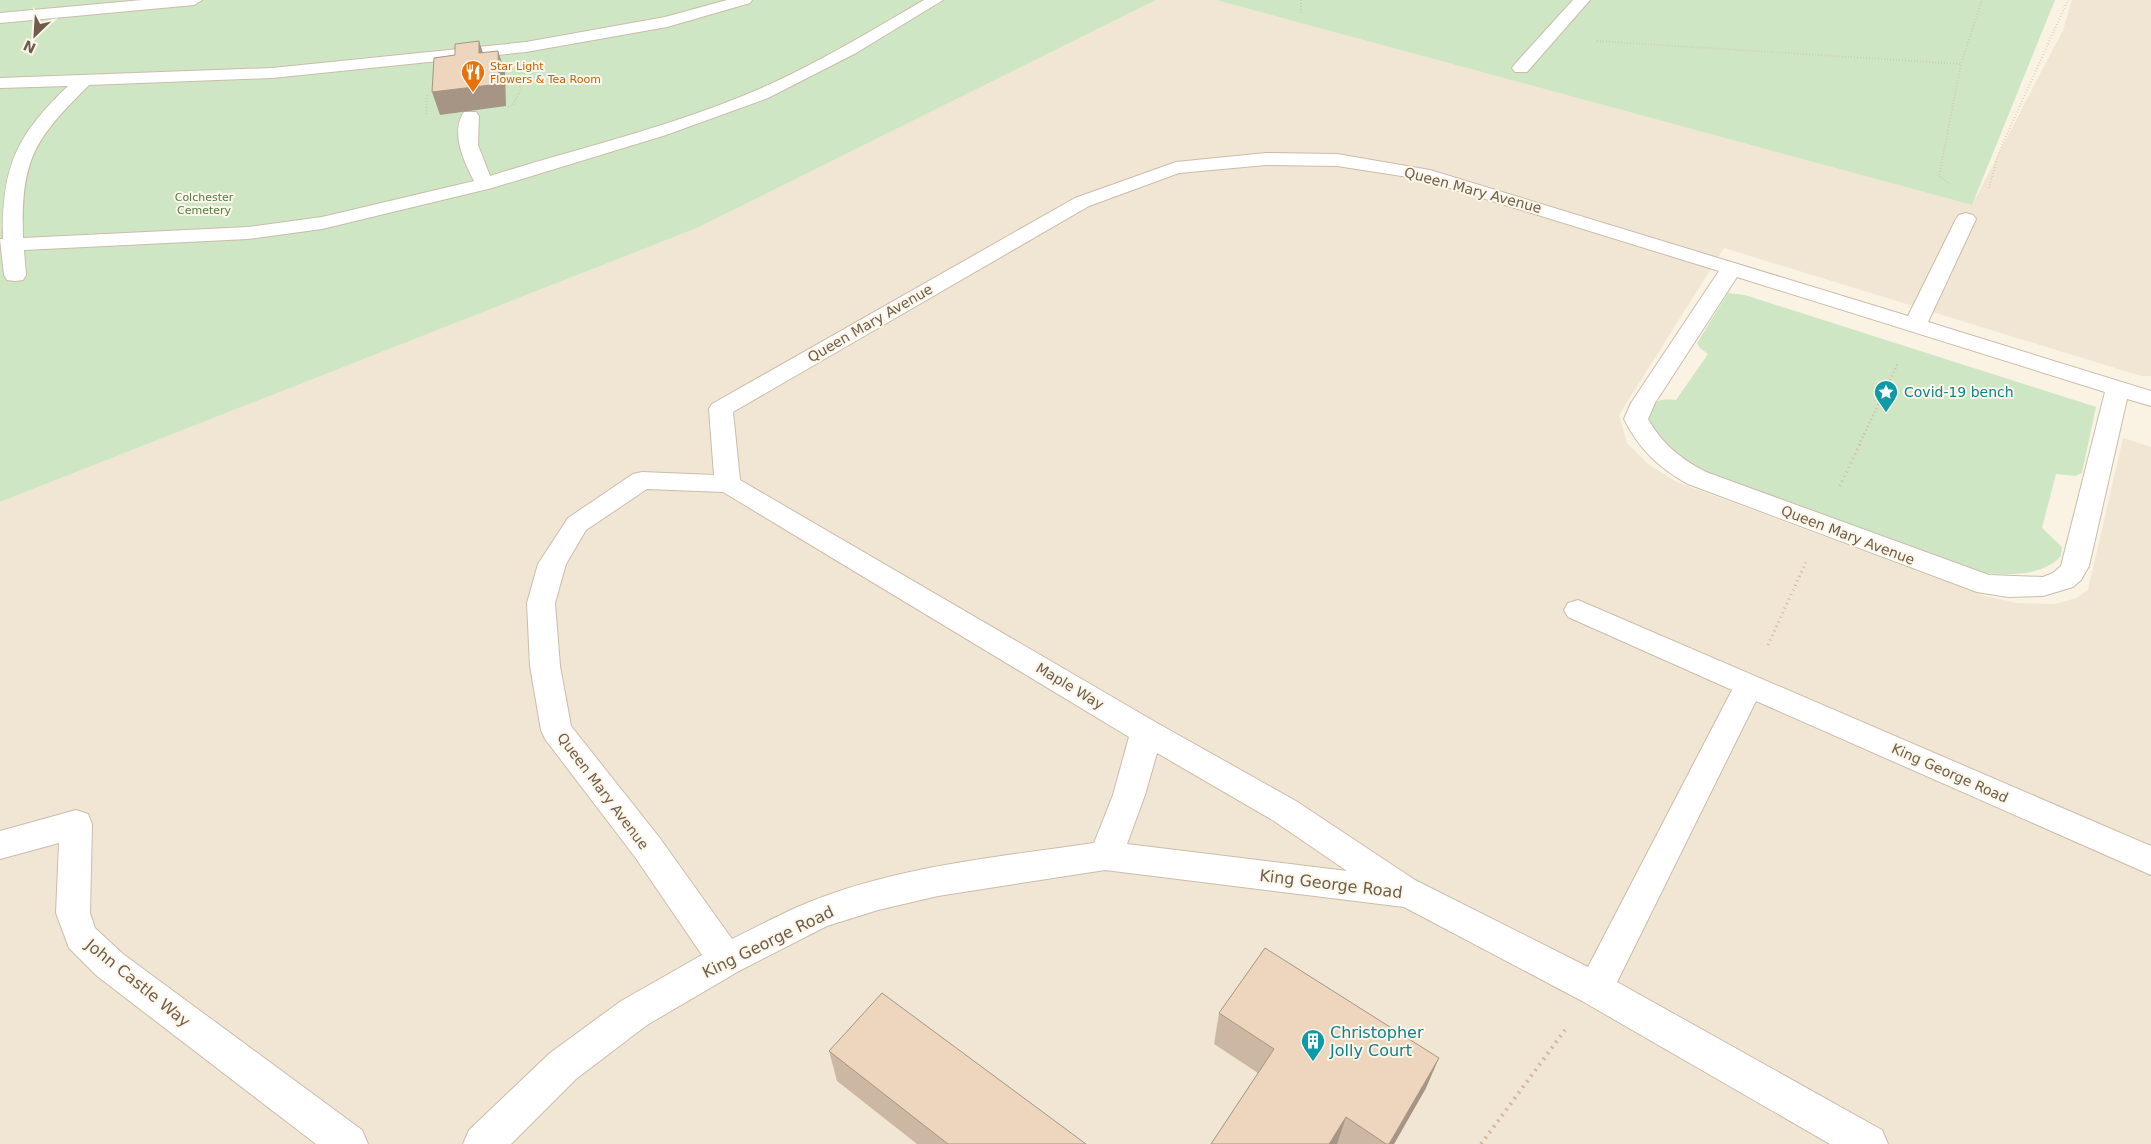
<svg xmlns="http://www.w3.org/2000/svg" width="2151" height="1144" font-family="'DejaVu Sans',sans-serif">
  <style>
    .residential { fill: #f1e6d3 }
    .green { fill: #cfe6c4 }
    .lines { fill: none; stroke-linecap: round; stroke-linejoin: round }
    .minor-casing { stroke: #cabcab; stroke-width: 2 }
    .path-far3 { stroke: #d2b8a1; stroke-width: 2; stroke-dasharray: 0.5 2.5; stroke-linecap: butt }
    .path-far2 { stroke: #d2b8a1; stroke-width: 2.5; stroke-dasharray: 1 3; stroke-linecap: butt }
    .path-far1 { stroke: #d2b8a1; stroke-width: 3; stroke-dasharray: 1 4; stroke-linecap: butt }
    .path { stroke: #d2b8a1; stroke-width: 4; stroke-dasharray: 2 5; stroke-linecap: butt }
    .minor { fill: #fff; fill-rule: evenodd }
    .wall { fill: #ccb7a3 }
    .shaded-wall { fill: #a69585 }
    .building { fill: #edd5be; stroke: #a69585 }
    .labels { text-anchor: middle; dominant-baseline: central; stroke-width: 4; stroke-linejoin: round; paint-order: stroke }
    .far-food-label { font-size: 11px; fill: #c56008; stroke: #fdf7ea; text-anchor: start }
    .far-park-label { font-size: 11px; fill: #537a48; stroke: #fdf7ea }
    .street-label { font-size: 14px; fill: #705c4c; stroke: #fdf7ea }
    .culture-label { font-size: 14px; fill: #0d838f; stroke: #fdf7ea; text-anchor: start }
    .near-street-label { font-size: 16px; fill: #705c4c; stroke: #fdf7ea }
    .near-culture-label { font-size: 16px; fill: #0d838f; stroke: #fdf7ea; text-anchor: start }
  </style>
  <rect width="100%" height="100%" fill="#faf3e4"/>
  <path class="residential" d="M1156 0H1216L1972 205 2063 30 2072 0H2151V376H2141L1724 248 1619 415 1627 443 1648 464 1677 482 1985 596 2018 603 2055 604 2076 598 2088 590 2123 438 2151 447V1144H0V502L697 228Z"/>
  <g class="green">
    <path d="M0 0H1156L697 228 0 502Z"/>
    <path d="M1216 0H2055L1972 205Z"/>
    <path d="M1728 293 1745 295 2096 407 2082 473 2075 476 2056 474 2042 528 2062 547 2061 556C2042 577 2007 575 1981 573L1714 477 1668 451 1649 421C1654 402 1655 398 1676 400L1708 354 1700 348 1697 343Z"/>
  </g>
  <g class="lines">
    <g class="minor-casing">
      <g id="minor">
        <path d="M142 0H202L194 5 0 23V13Z"/>
        <path d="M727 0H752L750 3 667 27 526 52 272 78 89 85C34 140 21 158 23 238L248 227 322 217 474 181C464 162 450 132 464 112H476L479 116 478 145 490 176C579 148 671 127 757 90 815 65 869 32 924 0H943L856 53 768 98 666 135 492 188 322 229 248 239 24 250 26 275 23 280 15 281 7 280 4 275 0 239H3C2 166 16 136 68 86L0 88V78L272 68 526 42 665 17Z"/>
        <path d="M1573 0H1590L1527 72H1515L1512 68 1515 64Z"/>
        <path d="M1266 153 1337 154 1430 170 1908 316 1956 219 1959 215 1966 213 1973 215 1976 219 1928 322 2151 391V406L2127 399 2089 566 2081 580 2073 587 2043 596 2008 597 1977 592 1688 484C1659 468 1639 449 1624 419L1631 403 1719 271 1421 179 1337 166 1266 165 1179 173 1089 206 733 412 740 480 1157 723 1296 801 1415 880 1588 967 1732 690 1568 617 1564 610 1568 603 1578 600 2151 846V875L1756 701 1617 982 1882 1130 1888 1144H1830L1582 1001 1404 907 1105 870 938 896 878 910 827 926 739 971 647 1025 576 1079 511 1144H463L469 1130 550 1053 621 1001 702 955 635 857 545 739 541 730 530 666 527 603 538 564 568 518 633 474 642 472 714 475 709 409 712 404 1075 198 1176 162ZM1737 277 2105 392 2061 566 2053 573 2043 577 1989 575 1706 472C1681 459 1662 444 1648 419L1655 403ZM647 489 723 492 1129 737 1113 795 1094 843C998 857 898 866 807 903 782 913 757 927 732 939L659 837 571 726 560 666 555 603 566 564 586 530ZM1157 753 1274 821 1347 871 1127 844 1145 795Z"/>
        <path d="M76 810 88 814 92 824 90 913 95 928 123 954 362 1130 368 1144H316L97 976 69 948 56 913 59 843 0 859V831Z"/>
      </g>
    </g>
    <g class="path-far3">
      <path d="M1301 0V14"/>
      <path d="M1597 41 1961 64"/>
      <path d="M508 107 513 105 522 87"/>
      <path d="M426 114 427 94"/>
      <path d="M1950 184 1939 176 1961 64 1982 0"/>
      <path d="M1989 188 1999 152 2068 0"/>
    </g>
    <path class="path-far2" d="M1859 445 1898 363"/>
    <g class="path-far1">
      <path d="M1840 486 1860 444"/>
      <path d="M1768 645 1806 562"/>
    </g>
    <path class="path" d="M1481 1144 1565 1030"/>
    <use href="#minor" class="minor"/>
  </g>
  <g class="wall">
    <path d="M1219 1013 1426 1088 1394 1144H1211L1258 1073 1214 1044Z"/>
    <path d="M829 1051 1086 1144H917L837 1081Z"/>
  </g>
  <g class="shaded-wall">
    <path d="M479 41 486 62 479 53Z"/>
    <path d="M498 51 505 72 506 106 440 115 432 92Z"/>
    <path d="M1439 1058 1426 1088 1394 1144H1389Z"/>
    <path d="M1346 1117 1337 1144H1329Z"/>
  </g>
  <g class="building">
    <path d="M479 41V53L498 51 499 84 432 92 434 58 455 55V44Z"/>
    <path d="M1265 948 1439 1058 1389 1144H1386L1346 1117 1329 1144H1211L1274 1049 1219 1013Z"/>
    <path d="M882 993 1086 1144H948L829 1051Z"/>
  </g>
  <defs>
    <g id="restaurant-pin" transform="scale(1.25)"><path d="M0 17L-7.5 6A9.5 9.5 0 1 1 7.5 6Z" fill="#e8710a" stroke="#fdf7ea"/><path d="M-5-6h1v4h1v-4h1v4h1v-4h1v5L-1.5 .5V6h-2V.5L-5-1ZM5-6V6H3V1.5H1.5Q1.5-4 5-6Z" fill="#fff"/></g>
    <g id="sight-pin" transform="scale(1.25)"><path d="M0 17L-7.5 6A9.5 9.5 0 1 1 7.5 6Z" fill="#0f9aa8" stroke="#fdf7ea"/><path d="M0-6L1.8-2.2L6-1.7L2.9 1.2L3.7 5.4L0 3.3L-3.7 5.4L-2.9 1.2L-6-1.7L-1.8-2.2Z" fill="#fff"/></g>
    <g id="building-pin" transform="scale(1.25)"><path d="M0 17L-7.5 6A9.5 9.5 0 1 1 7.5 6Z" fill="#0f9aa8" stroke="#fdf7ea"/><path d="M-4-6H4V6H1V3H-1V6H-4ZM-2.5-4.3h1.7v1.8h-1.7ZM.8-4.3h1.7v1.8H.8ZM-2.5-1h1.7V.8h-1.7ZM.8-1h1.7V.8H.8Z" fill="#fff"/></g>
  </defs>
  <g fill-rule="evenodd">
    <use href="#restaurant-pin" x="473" y="72"/>
    <use href="#sight-pin" x="1886" y="392"/>
    <use href="#building-pin" x="1313" y="1041"/>
  </g>
  <g class="labels">
    <g class="far-food-label">
      <text x="490" y="66">Star Light<tspan x="490" dy="13">Flowers &amp; Tea Room</tspan></text>
    </g>
    <g class="far-park-label">
      <text x="204" y="197">Colchester<tspan x="204" dy="13">Cemetery</tspan></text>
    </g>
    <g class="street-label">
      <text transform="translate(1473 190) rotate(15)">Queen Mary Avenue</text>
      <text transform="translate(870 323) rotate(-30)">Queen Mary Avenue</text>
      <text transform="translate(1848 535) rotate(21)">Queen Mary Avenue</text>
      <text transform="translate(1070 686) rotate(31)">Maple Way</text>
      <text transform="translate(1950 773) rotate(24)">King George Road</text>
      <text transform="translate(603 791) rotate(53)">Queen Mary Avenue</text>
    </g>
    <g class="culture-label">
      <text x="1904" y="392">Covid-19 bench</text>
    </g>
    <g class="near-street-label">
      <text transform="translate(1331 884) rotate(7)">King George Road</text>
      <text transform="translate(768 942) rotate(-26)">King George Road</text>
      <text transform="translate(138 983) rotate(39)">John Castle Way</text>
    </g>
    <g class="near-culture-label">
      <text x="1330" y="1032">Christopher<tspan x="1330" dy="18">Jolly Court</tspan></text>
    </g>
  </g>
  <g transform="translate(35 35) rotate(205)" stroke="#fdf7ea" stroke-width="4" paint-order="stroke">
  <path d="M0-4L9 19L0 12L-9 19Z" fill="#705c4c"/>
  <text y="-8" font-size="14" font-weight="bold" text-anchor="middle" fill="#705c4c">N</text>
  </g>
</svg>
